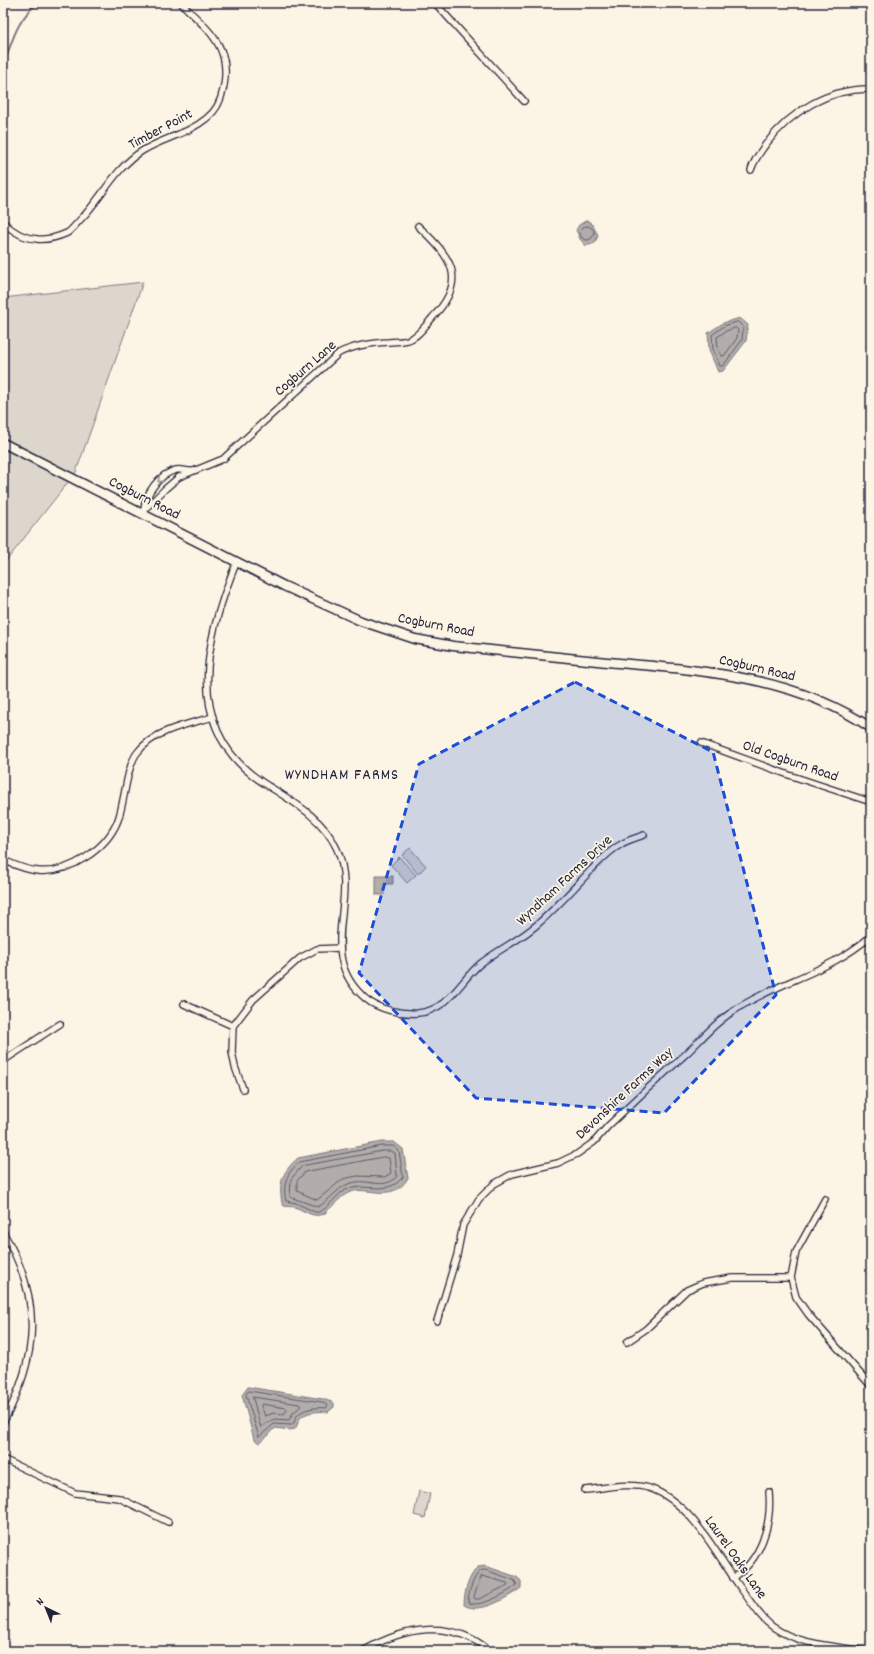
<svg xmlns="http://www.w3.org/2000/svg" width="874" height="1654" font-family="Dekko,sans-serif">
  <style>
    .green { fill: #dcd6cc; stroke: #7f7c84 }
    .water { fill: #b2adab; stroke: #78757e }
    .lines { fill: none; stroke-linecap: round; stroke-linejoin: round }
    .shore { stroke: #5c5a68; stroke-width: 1 }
    .stream { stroke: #78757e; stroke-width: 2 }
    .street-casing { stroke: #22223b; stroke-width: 8 }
    .secondary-casing { stroke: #22223b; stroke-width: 11 }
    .street { stroke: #fcf5e5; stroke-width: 5.5 }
    .secondary { stroke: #fcf5e5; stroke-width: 8 }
    .oneway { stroke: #9a9698 }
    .marked { fill: #1d4ed8; fill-opacity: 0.2; stroke: #1d4ed8; stroke-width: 3; stroke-dasharray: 8 5; stroke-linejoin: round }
    .labels { text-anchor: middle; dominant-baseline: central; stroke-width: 3.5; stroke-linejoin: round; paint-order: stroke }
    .street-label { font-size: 15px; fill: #22223b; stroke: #fcf5e5 }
    .neighbourhood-label { font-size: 16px; letter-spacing: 1px; fill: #22223b; stroke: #fcf5e5 }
  </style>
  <rect width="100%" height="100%" fill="#fcf5e5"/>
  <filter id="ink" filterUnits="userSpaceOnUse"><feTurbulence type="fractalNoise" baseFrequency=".025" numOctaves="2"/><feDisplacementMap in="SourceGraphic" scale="8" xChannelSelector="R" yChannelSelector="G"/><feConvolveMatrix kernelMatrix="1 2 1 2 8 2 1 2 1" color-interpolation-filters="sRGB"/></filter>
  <g filter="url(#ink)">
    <g class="green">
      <path d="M143 282 76 472 3 565V298Z"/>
      <path d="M410 848 426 866 418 874 402 855Z"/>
      <path d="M399 857 416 875 407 883 391 865Z"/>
      <path d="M419 1491 430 1494 425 1518 414 1515Z"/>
    </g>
    <g class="water">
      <path d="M587 220 592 224 598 235 595 243 586 246 580 239 576 230 579 225Z"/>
      <path d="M740 318 748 325 746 341 723 371 718 372 709 350 708 333 723 323Z"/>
      <path d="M376 876H393V884H384V895H376Z"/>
      <path d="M382 1142H394L403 1149 408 1178C392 1205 366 1184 348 1193 339 1198 331 1208 324 1214 313 1218 307 1212 297 1208 293 1206 288 1207 284 1206L282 1203C278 1182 283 1171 298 1158Z"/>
      <path d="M248 1387 323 1399 334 1403V1407L328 1412C320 1411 304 1411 299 1420 297 1423 298 1425 295 1429L289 1430 276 1428 271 1431 269 1435 259 1443 254 1439 242 1395Z"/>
      <path d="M485 1566 517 1577 521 1581V1588C507 1598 480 1615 464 1605 464 1592 469 1575 478 1567Z"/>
    </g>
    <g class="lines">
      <g class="shore">
        <circle cx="587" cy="233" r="7"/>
        <path d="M738 322 743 327 742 340 723 366H720L713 349 712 335 724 326Z"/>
        <path d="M736 328 738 330 737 338 724 356H721L718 348 717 337 726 331Z"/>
        <path d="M382 1146H393L399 1151 403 1177C388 1196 368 1183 348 1189 337 1192 330 1208 319 1212H315L296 1203 286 1201C282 1184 287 1172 300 1162Z"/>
        <path d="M383 1151H391L395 1153 397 1176C386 1190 371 1180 356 1182 339 1184 332 1199 318 1207L290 1197 291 1179 302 1166Z"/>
        <path d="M384 1157 389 1158 391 1173 385 1177 357 1176 343 1179 317 1200 297 1191V1181L305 1172Z"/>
        <path d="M249 1391 322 1402 328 1406 326 1408C317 1407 302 1408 296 1417 295 1419 295 1422 292 1425L274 1424 259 1437 246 1395Z"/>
        <path d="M253 1397 299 1404 301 1406 293 1413 289 1420 274 1419 261 1427Z"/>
        <path d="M262 1404 286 1408 287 1410 284 1414 274 1413 265 1416 261 1406Z"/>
        <path d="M485 1570 514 1580 517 1585C509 1592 477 1610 468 1602 468 1593 474 1576 480 1571Z"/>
        <path d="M482 1576 507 1583 508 1585 479 1599H475L474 1597Z"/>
      </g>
      <path class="stream" d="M3 67C12 42 16 20 38 3"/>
      <g class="street-casing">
        <g id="street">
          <path d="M435 3 524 101"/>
          <path d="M751 170C754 160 760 152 766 144 791 111 829 88 871 89"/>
          <path d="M3 222C13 232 23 238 37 239 47 240 58 237 67 233 71 231 76 224 80 220 102 198 115 168 142 151 163 138 188 134 207 118 216 111 221 100 223 90 233 47 208 30 181 3"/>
          <path d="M144 510C145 494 159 474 176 470 181 469 186 471 191 471"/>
          <path d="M143 511 165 489 179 477 223 459 339 353C355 345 372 343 389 342 395 341 402 342 408 340 418 337 426 325 433 317 469 279 451 257 418 226"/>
          <path d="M237 561C206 636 181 728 262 782 290 800 323 817 337 849 360 902 314 955 366 999 379 1010 401 1014 418 1013 449 1010 459 982 480 964 499 949 522 939 540 922 558 906 574 888 591 870 600 861 609 851 620 845 627 840 636 838 644 835"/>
          <path d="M701 743 789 775 871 802"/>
          <path d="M3 860C15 865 25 870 38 871 69 874 107 849 118 820 125 801 126 768 137 753 154 730 188 724 213 717"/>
          <path d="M184 1004 233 1026"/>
          <path d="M3 1061 60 1024"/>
          <path d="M243 1089 235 1067 232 1052 233 1026 253 1000 300 958 317 949 339 948"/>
          <path d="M825 1199 796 1252 791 1278 796 1297 808 1314 871 1386"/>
          <path d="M3 1232C43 1299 39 1356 3 1423"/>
          <path d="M437 1321 457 1255 463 1225 479 1199 494 1184 512 1174 558 1163 577 1154 594 1142 608 1126C634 1101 661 1076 688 1052 704 1036 718 1020 738 1008 782 980 830 972 871 936"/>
          <path d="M627 1342 646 1329 687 1290 703 1283 732 1278H791"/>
          <path d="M3 1459 75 1493 119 1498 168 1522"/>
          <path d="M585 1490C605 1488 629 1482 649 1488 692 1502 717 1556 742 1590 752 1603 760 1618 773 1627 799 1645 834 1646 864 1651"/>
          <path d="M733 1578C761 1560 772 1525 769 1492"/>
          <path d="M363 1651C404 1627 451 1618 490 1651"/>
        </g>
      </g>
      <g class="secondary-casing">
        <path id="secondary" d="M3 443 284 586 361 621 415 639 453 646C504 651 555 657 607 662 698 670 793 675 871 728"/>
      </g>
      <use href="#street" class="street"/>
      <use href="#secondary" class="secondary"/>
    </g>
    <defs><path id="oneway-chevron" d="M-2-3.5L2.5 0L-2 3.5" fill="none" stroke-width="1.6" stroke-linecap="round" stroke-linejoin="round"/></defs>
    <use class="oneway" href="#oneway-chevron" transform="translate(160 480) rotate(139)"/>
  </g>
  <path class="marked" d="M575 682 713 752 776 995 664 1113 476 1098 359 973 419 764Z"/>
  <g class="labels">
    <g class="street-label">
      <text transform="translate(161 130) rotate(-28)">Timber Point</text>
      <text transform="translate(306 369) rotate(-41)">Cogburn Lane</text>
      <text transform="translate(144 499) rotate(27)">Cogburn Road</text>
      <text transform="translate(436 626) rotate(11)">Cogburn Road</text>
      <text transform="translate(757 669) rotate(13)">Cogburn Road</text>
      <text transform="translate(790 762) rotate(19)">Old Cogburn Road</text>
      <text transform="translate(565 881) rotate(-43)">Wyndham Farms Drive</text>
      <text transform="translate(625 1094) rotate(-43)">Devonshire Farms Way</text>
      <text transform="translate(735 1558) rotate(55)">Laurel Oaks Lane</text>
    </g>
    <g class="neighbourhood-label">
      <text x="342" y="775">WYNDHAM FARMS</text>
    </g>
  </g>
  <rect width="874" height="1654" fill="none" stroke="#fcf5e5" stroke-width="16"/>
  <rect x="8" y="8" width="858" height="1638" fill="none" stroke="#22223b" stroke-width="1.5" filter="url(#ink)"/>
  <g transform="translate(46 1608) rotate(317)" stroke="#fcf5e5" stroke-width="3" paint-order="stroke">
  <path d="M0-3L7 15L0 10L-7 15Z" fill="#22223b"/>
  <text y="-6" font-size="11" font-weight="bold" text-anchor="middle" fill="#22223b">N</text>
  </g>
</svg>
